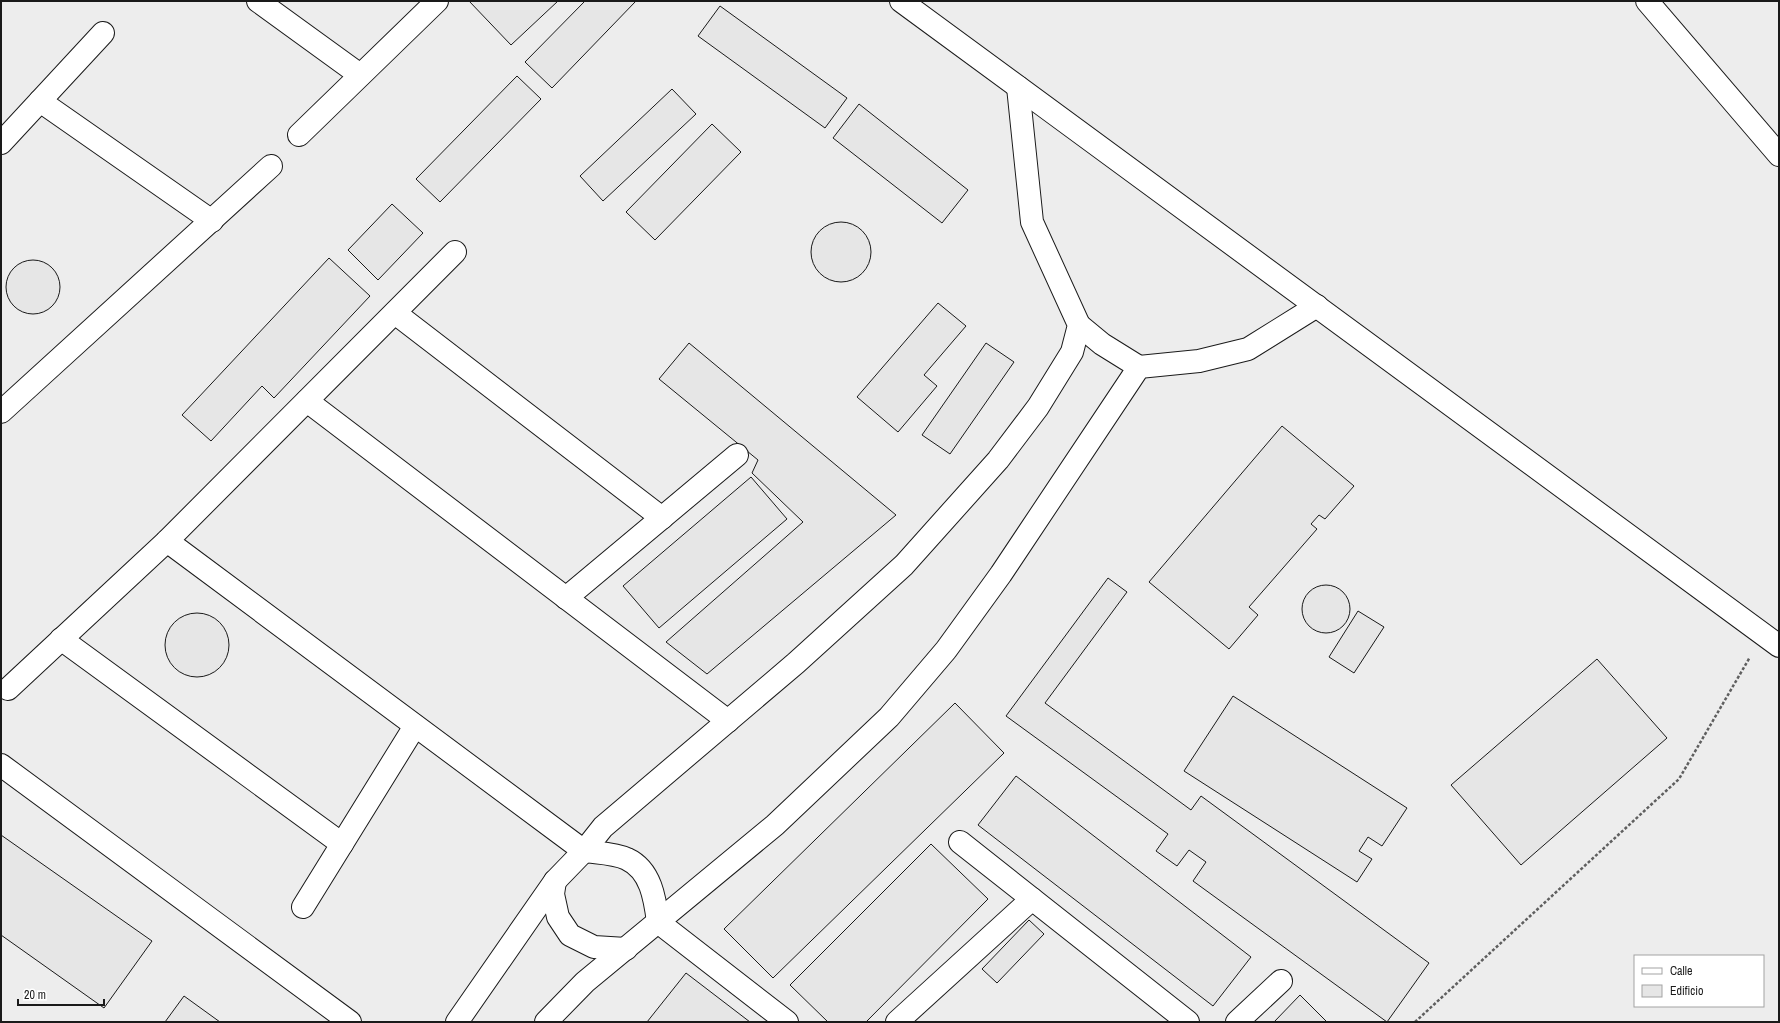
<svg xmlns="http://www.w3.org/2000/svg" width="1780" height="1023" font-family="'Archivo Narrow',sans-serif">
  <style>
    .built { fill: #ededed; stroke: #6a6a6a; fill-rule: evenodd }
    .building { fill: #e6e6e6; stroke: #1a1a1a }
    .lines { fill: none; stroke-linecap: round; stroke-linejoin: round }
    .minor-casing { stroke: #1a1a1a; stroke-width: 24 }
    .path { stroke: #5f5f5f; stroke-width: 2.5; stroke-dasharray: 3 2; stroke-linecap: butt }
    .minor { stroke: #fff; stroke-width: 22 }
  </style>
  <rect width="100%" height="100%" fill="#fff"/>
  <path class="built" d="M1 1H1779V1022H1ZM1635 956H1763V1006H1635Z"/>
  <g class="building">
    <path d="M469 1H558L511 45Z"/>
    <path d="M585 1H636L552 88 525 62Z"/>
    <path d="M720 6 847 98 825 128 698 36Z"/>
    <path d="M517 76 541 99 440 202 416 179Z"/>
    <path d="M672 89 696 114 603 201 580 176Z"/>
    <path d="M859 104 968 190 942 223 833 138Z"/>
    <path d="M712 124 741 152 655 240 626 212Z"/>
    <path d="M392 204 423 233 378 280 348 250Z"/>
    <circle cx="841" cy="252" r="30"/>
    <path d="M329 258 370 296 274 398 262 386 211 441 182 415Z"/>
    <circle cx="33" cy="287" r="27"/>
    <path d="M938 303 966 326 924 375 937 386 898 432 857 397Z"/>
    <path d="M689 343 896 515 707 674 666 642 803 522 752 473 758 460 659 379Z"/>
    <path d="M986 343 1014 362 950 454 922 435Z"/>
    <path d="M1282 426 1354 486 1325 519 1319 515 1311 524 1317 529 1249 607 1258 615 1229 649 1149 582Z"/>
    <path d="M751 477 787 519 659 628 623 586Z"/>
    <path d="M1108 578 1127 592 1045 703 1191 810 1201 796 1429 963 1387 1022 1193 881 1206 862 1189 850 1177 866 1156 851 1168 834 1006 716Z"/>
    <circle cx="1326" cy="609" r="24"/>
    <path d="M1358 611 1384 627 1354 673 1329 657Z"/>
    <circle cx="197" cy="645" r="32"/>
    <path d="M1597 659 1667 738 1521 865 1451 785Z"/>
    <path d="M1233 696 1407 808 1382 846 1368 837 1359 851 1372 859 1357 882 1184 771Z"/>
    <path d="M955 703 1004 753 773 978 724 929Z"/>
    <path d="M1016 776 1251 957 1213 1006 978 825Z"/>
    <path d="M1 835 152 941 104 1008 1 935Z"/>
    <path d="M931 844 988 899 866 1022H828L790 985Z"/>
    <path d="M1029 920 1044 934 997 983 982 969Z"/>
    <path d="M686 973 750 1022H647Z"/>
    <path d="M1300 995 1327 1022H1274Z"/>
    <path d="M184 996 220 1022H165Z"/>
  </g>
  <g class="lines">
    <g class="minor-casing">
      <g id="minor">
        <path d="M258 1 360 75"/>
        <path d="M901 1 1779 646"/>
        <path d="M1647 1 1779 155"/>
        <path d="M40 101 212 221"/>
        <path d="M299 135 437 1"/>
        <path d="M1 143 103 33"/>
        <path d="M395 313 662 518"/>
        <path d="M1079 325 1102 344 1139 367"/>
        <path d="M307 401 728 721"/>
        <path d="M1 412 271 166"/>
        <path d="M167 541 584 851C597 853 615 853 627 859 651 870 655 899 658 922L787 1022"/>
        <path d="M566 598 737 455"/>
        <path d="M61 639 342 844"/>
        <path d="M8 689 167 541 455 252"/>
        <path d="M1 765 350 1022"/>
        <path d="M960 842 1188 1022"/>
        <path d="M555 881 553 894 558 917 570 935 594 947 626 949"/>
        <path d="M303 907 415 726"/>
        <path d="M457 1022 555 881 584 851 603 827 796 663 904 565 998 460 1038 407 1072 352 1079 325 1032 222 1018 87"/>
        <path d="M546 1022 585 982 775 825 889 717 946 650 1001 574 1139 367 1199 361 1248 349 1317 306"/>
        <path d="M897 1022 1032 899"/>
        <path d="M1237 1022 1281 981"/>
      </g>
    </g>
    <path class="path" d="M1415 1022 1679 779 1750 657"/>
    <use href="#minor" class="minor"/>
  </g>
  <rect width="1780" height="1023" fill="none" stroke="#1a1a1a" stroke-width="4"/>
  <rect x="1634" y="955" width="130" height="52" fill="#ffffff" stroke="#a3a3a3"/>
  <rect x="1642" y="968" width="20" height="6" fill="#ffffff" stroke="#a3a3a3"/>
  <text x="1670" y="975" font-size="12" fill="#1a1a1a">Calle</text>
  <rect x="1642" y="985" width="20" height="12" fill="#e6e6e6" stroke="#a3a3a3"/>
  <text x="1670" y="995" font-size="12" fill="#1a1a1a">Edificio</text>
  <path d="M18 999v6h86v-6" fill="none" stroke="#1a1a1a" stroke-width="2"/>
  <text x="24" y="999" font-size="12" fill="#1a1a1a" stroke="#ffffff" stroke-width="3" paint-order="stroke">20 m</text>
</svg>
